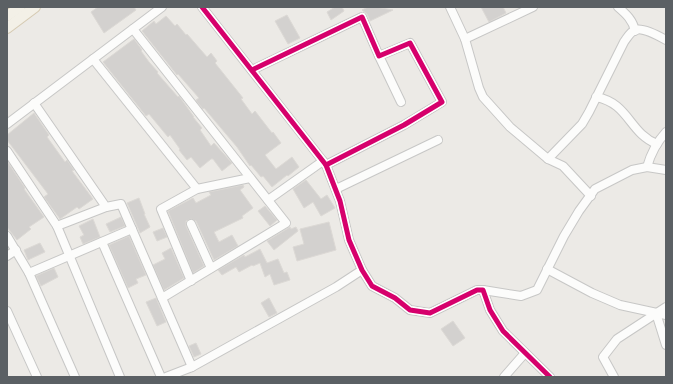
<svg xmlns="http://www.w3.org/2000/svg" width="673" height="384" font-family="Karla,sans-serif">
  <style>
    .building { fill: #d3d1cf; stroke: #dcd9d5 }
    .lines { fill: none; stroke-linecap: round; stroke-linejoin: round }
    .minor-casing { stroke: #c7c7c6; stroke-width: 10 }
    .major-casing { stroke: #d5cab2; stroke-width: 12 }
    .minor { stroke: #fcfcfb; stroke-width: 8 }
    .major { stroke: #f3f0e7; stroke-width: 10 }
    .cycleway-casing { stroke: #fff; stroke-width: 8 }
    .cycleway { stroke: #d6006c; stroke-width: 5 }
  </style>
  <rect width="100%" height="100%" fill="#eceae6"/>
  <g class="building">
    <path d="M98 7H134L136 10 104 33 91 12Z"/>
    <path d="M335 7H342L344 11 331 20 327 12Z"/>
    <path d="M368 7H375L393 10 370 21 367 14 362 10Z"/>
    <path d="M481 7H503L506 13 489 22Z"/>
    <path d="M287 15 300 38 288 44 275 21Z"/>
    <path d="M166 16 175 26 177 24 186 35 187 34 207 57 211 53 217 61 215 63 243 98 241 99 252 114 255 111 272 133 273 132 281 143 265 155 276 169 292 157 299 167 288 176 287 175 272 187 263 176 261 177 251 165 250 166 237 147 204 108 203 109 197 102 196 100 199 98 178 74 177 75 142 31 154 21 156 24Z"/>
    <path d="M134 39 142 50 141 51 149 62 158 72 157 73 178 97 179 96 194 117H193L202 128 200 130 211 146 214 143 232 163 222 171 213 159H211L200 168 191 157 187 160 179 150 180 149 170 135 168 137 149 114 146 116 103 62Z"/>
    <path d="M34 113 49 135 47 137 65 162 67 160 74 170 72 171 93 199 79 209 77 207 60 219 44 197 48 194 7 140V135Z"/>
    <path d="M7 161 25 188 24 189 44 217 29 227 31 229 17 240 7 227Z"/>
    <path d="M306 180 321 199 327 195 335 208 321 216 313 202 304 208 293 189Z"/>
    <path d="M243 185 244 187 240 190 253 208 242 216 243 218 214 232 219 242 232 235 238 246 214 260 196 221 191 219 186 221V226L204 266 193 273 168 211 193 198 196 203 211 195 209 192Z"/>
    <path d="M139 198 145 214H144L150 227 140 233 127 203Z"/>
    <path d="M265 206 277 220 270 226 258 211Z"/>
    <path d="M121 217 125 226 110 232 106 224Z"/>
    <path d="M93 219 100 237 83 244 80 237 84 235 79 226Z"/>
    <path d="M329 222 336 250 297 261 293 247 304 244 300 229Z"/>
    <path d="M290 227 291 229 296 227 298 231 274 250 267 241Z"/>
    <path d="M163 228 167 237 157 241 153 232Z"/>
    <path d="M129 236 146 275 136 279 138 283 128 288 109 245Z"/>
    <path d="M40 243 45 252 28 260 24 250Z"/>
    <path d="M171 248 184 278 164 290 153 265 165 259 162 253Z"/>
    <path d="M260 249 267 263 278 259 284 273 287 272 290 280 274 285 270 274 265 277 260 263 253 266 252 265 239 272 236 267 222 275 218 270 244 255 245 257Z"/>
    <path d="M54 268 58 277 41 286 36 276Z"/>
    <path d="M156 298 166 322 157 326 146 302Z"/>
    <path d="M269 298 277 313 269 317 261 303Z"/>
    <path d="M453 321 465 338 453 346 441 329Z"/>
    <path d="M196 343 201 354 194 357 189 346Z"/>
  </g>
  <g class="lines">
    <g class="minor-casing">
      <g id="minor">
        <path d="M202 7 326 165 340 201 349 240 362 270 372 286 395 298 410 310 430 313 477 290H483L490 310 503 331 550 377"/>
        <path d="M450 7 465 39 479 88 483 97 510 127 548 159"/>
        <path d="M618 7C626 14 633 20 635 31"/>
        <path d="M133 29 286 223 162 298"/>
        <path d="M465 39 533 7"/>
        <path d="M379 56 401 102"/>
        <path d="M93 59 197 189"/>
        <path d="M252 70 362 17 379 56 410 43 442 102 404 125 326 165"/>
        <path d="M596 97C629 103 629 133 657 144"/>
        <path d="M34 103 106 207 121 204 192 367"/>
        <path d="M7 124 162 7"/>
        <path d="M7 151 57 226"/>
        <path d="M647 167C651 153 656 143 666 132"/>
        <path d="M336 189 438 140"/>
        <path d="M591 196 563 166 548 159 582 124 589 112 624 42C627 38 630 32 635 30 642 27 659 36 666 40"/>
        <path d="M268 200 323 161"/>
        <path d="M106 207 57 226 120 377"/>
        <path d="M191 224 211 268"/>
        <path d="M7 236 29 273 75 377"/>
        <path d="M102 242 161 377"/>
        <path d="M7 256 16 250"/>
        <path d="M547 269 592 293 620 305 666 315"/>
        <path d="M29 273 132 229"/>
        <path d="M191 281 161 209 197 189 250 178"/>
        <path d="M483 290 521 296 537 290 564 236 579 211 595 189 632 170 647 167 666 170"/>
        <path d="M7 311 37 377"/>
        <path d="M656 313 666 345"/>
        <path d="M166 377 192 367 336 287 362 270"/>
        <path d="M504 377 525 353"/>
        <path d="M614 377 603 357 617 339 666 307"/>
      </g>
    </g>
    <g class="major-casing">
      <g id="major">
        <path d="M7 16 20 7"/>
        <path d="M7 28 35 7"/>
      </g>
    </g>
    <use href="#minor" class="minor"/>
    <use href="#major" class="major"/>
    <g class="cycleway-casing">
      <g id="cycleway">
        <path d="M202 7 326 165 340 201 349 240 362 270 372 286 395 298 410 310 430 313 477 290H483L490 310 503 331 550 377"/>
        <path d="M252 70 362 17 379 56 410 43 442 102 404 125 326 165"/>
      </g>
    </g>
    <use href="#cycleway" class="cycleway"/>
  </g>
  <rect width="673" height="384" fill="none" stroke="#5b6064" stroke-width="16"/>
</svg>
